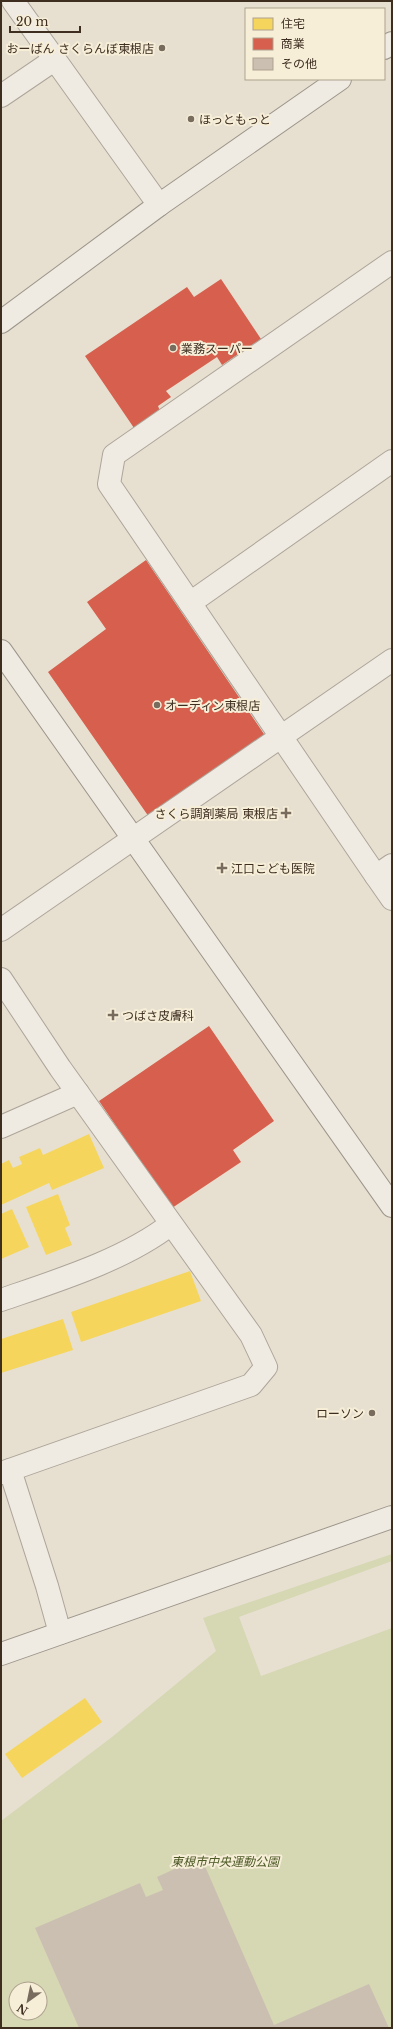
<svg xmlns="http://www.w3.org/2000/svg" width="393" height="2029" font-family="'Libre Baskerville','Noto Sans JP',serif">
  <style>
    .green { fill: #d6d7b3; fill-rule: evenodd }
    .homes { fill: #f6d55c }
    .shops { fill: #d6604d }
    .building { fill: #cbbfb2 }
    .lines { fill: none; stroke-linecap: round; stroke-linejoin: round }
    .street-casing { stroke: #ada599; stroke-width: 24 }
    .secondary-casing { stroke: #9c958a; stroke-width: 24 }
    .street { stroke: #efebe3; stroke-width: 22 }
    .secondary { stroke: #efebe3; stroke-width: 22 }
    .poi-dot { fill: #786c5e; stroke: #f7eed8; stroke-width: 1.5 }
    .labels { text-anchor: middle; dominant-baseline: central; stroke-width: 4; stroke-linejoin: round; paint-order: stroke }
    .poi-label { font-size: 12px; fill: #3d2e20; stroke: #f7eed8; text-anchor: start }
    .park-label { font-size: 12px; font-style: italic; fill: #4d5a26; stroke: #f7eed8 }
  </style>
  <rect width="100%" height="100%" fill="#e7e0d1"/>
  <path class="green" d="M392 1554V1561L239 1617 261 1676 392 1628V2028H1V1821L112 1737 216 1651 203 1618ZM16 1989H40V2013H16Z"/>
  <g class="homes">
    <path d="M89 1134 104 1168 52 1190 49 1183 1 1205V1164L9 1160 13 1168 22 1164 19 1157 40 1148 43 1155Z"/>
    <path d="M58 1194 70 1225 65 1228 72 1245 46 1255 26 1207Z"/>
    <path d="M12 1209 29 1247 1 1259V1214Z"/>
    <path d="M190 1271 201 1301 81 1342 71 1312Z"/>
    <path d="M63 1319 73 1350 1 1373V1339Z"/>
    <path d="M85 1698 102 1722 22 1778 5 1754Z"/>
  </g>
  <g class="shops">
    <path d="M221 279 261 339 222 365 217 357 166 391 171 397 158 406 160 411 134 428 85 356 187 287 194 297Z"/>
    <path d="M146 560 266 737 149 817 48 672 106 629 87 602Z"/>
    <path d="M209 1026 274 1121 233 1150 241 1162 172 1208 99 1101Z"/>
  </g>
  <path class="building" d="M201 1857 274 2025 369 1984 389 2028H79L35 1928 140 1883 146 1897 163 1890 157 1877Z"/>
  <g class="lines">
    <g class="street-casing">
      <g id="street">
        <path d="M13 1 159 205"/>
        <path d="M1 96 54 60"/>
        <path d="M190 603 392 461"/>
        <path d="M392 865 376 876 392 899"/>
        <path d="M376 876 109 484 114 455 392 262"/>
        <path d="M1 930 392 660"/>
        <path d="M1 979 60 1068 251 1335 266 1367 251 1385 1 1473"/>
        <path d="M1 1127 78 1093"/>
        <path d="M1 1300C56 1281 125 1260 171 1224"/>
        <path d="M10 1470 47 1586 60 1633"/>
      </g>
    </g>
    <g class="secondary-casing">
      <g id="secondary">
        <path d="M384 48 392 43"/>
        <path d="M1 322 159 205 340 79"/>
        <path d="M1 651 392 1206"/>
        <path d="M1 1654 392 1517"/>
      </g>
    </g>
    <use href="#street" class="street"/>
    <use href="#secondary" class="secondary"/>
  </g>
  <g class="poi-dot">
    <circle cx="162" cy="48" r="4"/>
    <circle cx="191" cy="119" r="4"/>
    <circle cx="173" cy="348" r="4"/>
    <circle cx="157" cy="705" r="4"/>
    <path d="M284 807h4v4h4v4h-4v4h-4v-4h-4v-4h4z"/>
    <path d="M220 862h4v4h4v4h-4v4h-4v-4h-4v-4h4z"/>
    <path d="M111 1009h4v4h4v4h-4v4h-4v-4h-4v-4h4z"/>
    <circle cx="372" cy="1413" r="4"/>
  </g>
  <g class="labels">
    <g class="poi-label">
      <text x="154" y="48" text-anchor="end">おーばん さくらんぼ東根店</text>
      <text x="199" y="119">ほっともっと</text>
      <text x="181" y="348">業務スーパー</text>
      <text x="165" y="705">オーディン東根店</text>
      <text x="278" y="813" text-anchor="end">さくら調剤薬局 東根店</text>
      <text x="231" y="868">江口こども医院</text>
      <text x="122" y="1015">つばさ皮膚科</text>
      <text x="364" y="1413" text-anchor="end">ローソン</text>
    </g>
    <g class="park-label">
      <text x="225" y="1861">東根市中央運動公園</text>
    </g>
  </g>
  <rect width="393" height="2029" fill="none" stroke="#3d2e20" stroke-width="4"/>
  <rect x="245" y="8" width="140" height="72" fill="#f7eed8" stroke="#ada18e"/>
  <rect x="253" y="18" width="20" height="12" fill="#f6d55c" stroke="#ada18e"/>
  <text x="281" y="28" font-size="12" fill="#3d2e20">住宅</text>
  <rect x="253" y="38" width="20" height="12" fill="#d6604d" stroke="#ada18e"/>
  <text x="281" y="48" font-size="12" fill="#3d2e20">商業</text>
  <rect x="253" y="58" width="20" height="12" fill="#cbbfb2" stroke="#ada18e"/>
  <text x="281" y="68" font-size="12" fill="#3d2e20">その他</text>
  <g transform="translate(28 2001) rotate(213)"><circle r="19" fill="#f7eed8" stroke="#ada18e"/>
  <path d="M0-3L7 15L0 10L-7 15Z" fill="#786c5e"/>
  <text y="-6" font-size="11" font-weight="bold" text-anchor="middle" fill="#3d2e20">N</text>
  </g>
  <path d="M10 26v6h70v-6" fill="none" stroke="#3d2e20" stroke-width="2"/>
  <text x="16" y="26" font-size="12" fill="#3d2e20" stroke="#f7eed8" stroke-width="3" paint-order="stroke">20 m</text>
</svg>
